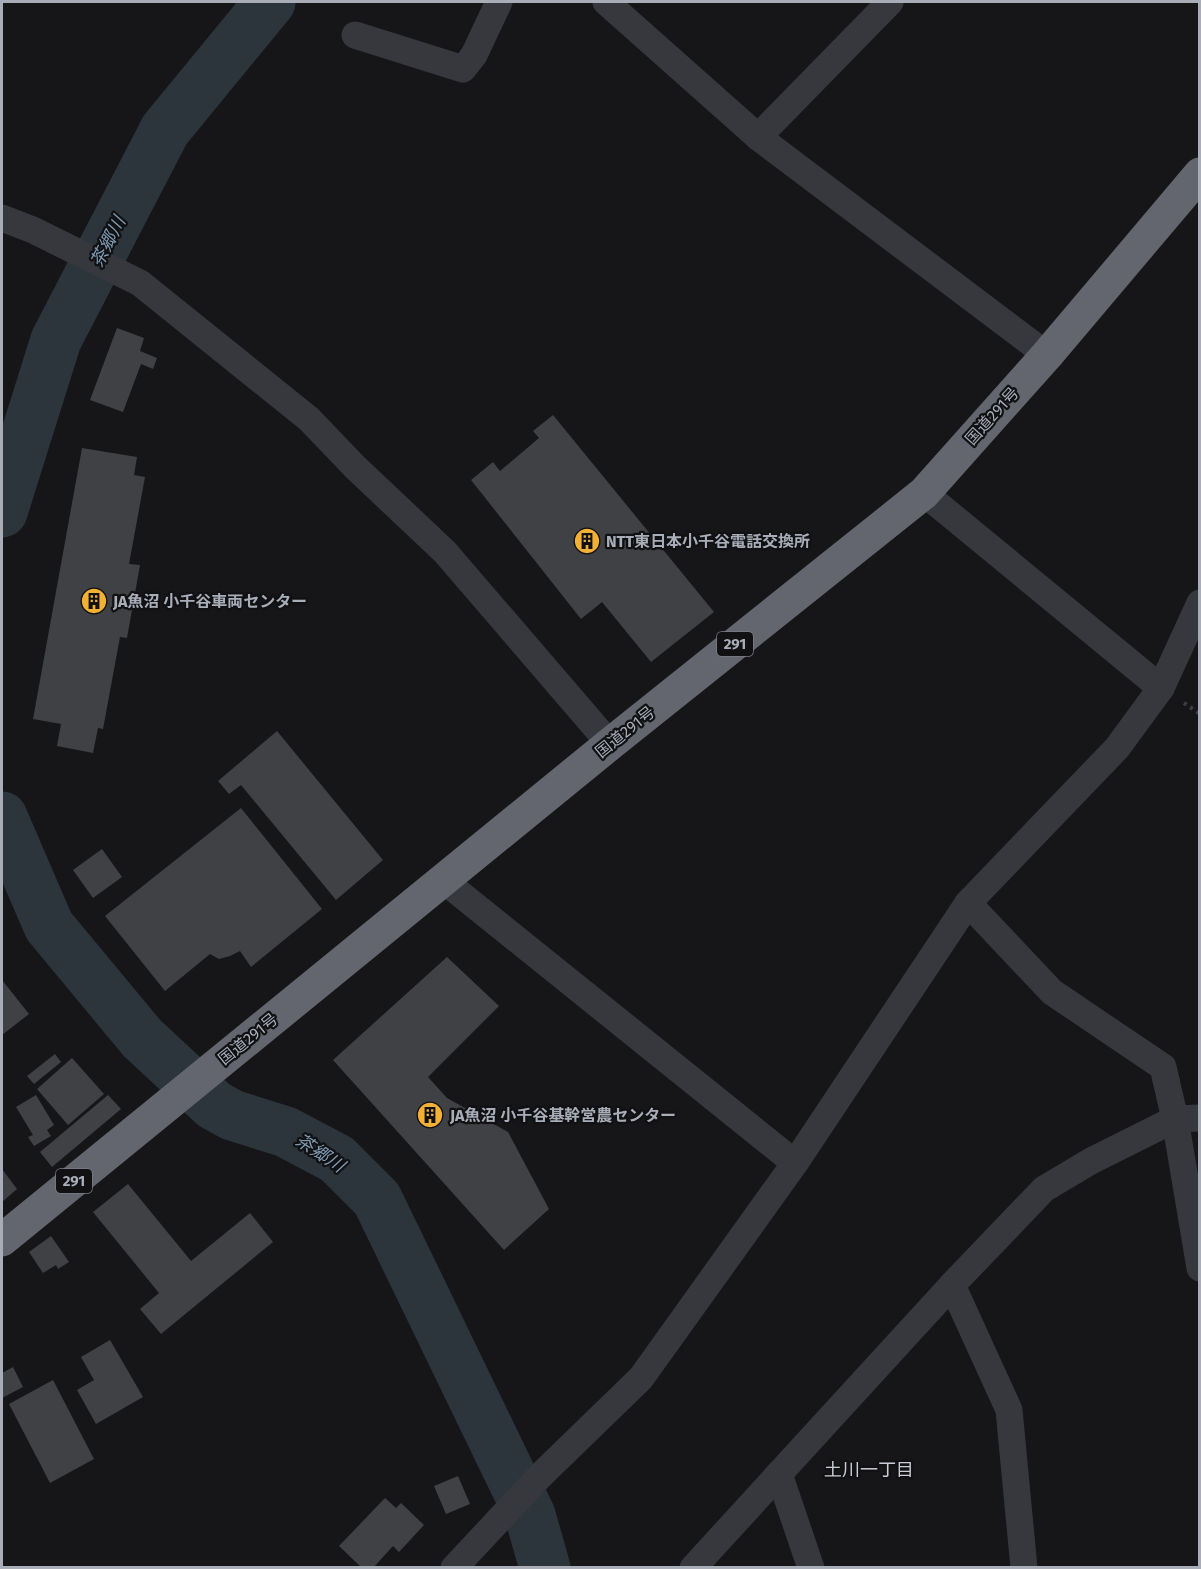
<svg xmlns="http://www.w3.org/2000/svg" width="1201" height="1569" font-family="'Fira Sans','Noto Sans JP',sans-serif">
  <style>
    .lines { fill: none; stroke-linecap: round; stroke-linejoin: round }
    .river { stroke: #2c353c; stroke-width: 51 }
    .building { fill: #404145 }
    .path { stroke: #3d3f44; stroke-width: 4; stroke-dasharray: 3 4.5; stroke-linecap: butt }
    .street { stroke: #37383d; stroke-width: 27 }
    .highway { stroke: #63666e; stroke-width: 33 }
    .labels { text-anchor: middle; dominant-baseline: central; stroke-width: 4.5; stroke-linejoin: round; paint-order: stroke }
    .shield { fill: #111113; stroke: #7b7e86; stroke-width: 1.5 }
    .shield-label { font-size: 15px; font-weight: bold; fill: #a8adb8 }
    .street-label { font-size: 16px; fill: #a8adb8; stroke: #111113 }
    .poi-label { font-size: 16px; font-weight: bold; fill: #a8adb8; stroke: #111113; text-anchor: start }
    .water-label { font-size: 18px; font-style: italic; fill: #7f9bb3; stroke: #111113 }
    .neighbourhood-label { font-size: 18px; fill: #c9ccd4; stroke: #111113 }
  </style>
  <rect width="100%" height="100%" fill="#161618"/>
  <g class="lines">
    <g class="river">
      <path d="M2 512 56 340 165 130 270 2"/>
      <path d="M2 817 49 926 142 1038 214 1105 232 1115 286 1132 337 1159 377 1199 530 1515 545 1568"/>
    </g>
  </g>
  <g class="building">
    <path d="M117 328 144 338 140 351 157 358 153 369 141 364 123 412 90 400Z"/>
    <path d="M553 415 714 612 651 662 602 602 581 619 471 480 493 462 500 471 539 438 533 431Z"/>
    <path d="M82 448 137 457 134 475 145 477 129 564 140 565 127 638 120 637 103 729 98 728 93 753 57 746 61 724 33 719Z"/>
    <path d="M277 731 383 860 336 900 241 785 229 794 218 781Z"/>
    <path d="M241 808 322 909 251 967 240 951 230 956 219 959 210 954 165 991 105 916Z"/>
    <path d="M102 849 122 877 93 898 73 870Z"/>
    <path d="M447 957 499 1006 428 1077 447 1098 508 1132 549 1209 504 1250 333 1060Z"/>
    <path d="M2 980 29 1014 2 1035Z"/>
    <path d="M55 1054 61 1062 34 1084 27 1076Z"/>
    <path d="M72 1058 104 1094 68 1125 37 1089Z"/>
    <path d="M36 1095 54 1125 47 1130 51 1136 34 1146 28 1137 33 1135 16 1107Z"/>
    <path d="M108 1095 121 1109 52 1167 40 1152Z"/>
    <path d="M2 1169 17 1189 2 1202Z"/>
    <path d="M128 1184 191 1261 250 1213 273 1242 161 1334 140 1309 159 1293 93 1212Z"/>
    <path d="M51 1236 69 1262 58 1269 56 1265 43 1273 29 1252Z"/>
    <path d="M110 1340 143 1397 96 1424 77 1390 94 1380 81 1357Z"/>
    <path d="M13 1367 23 1387 2 1398V1373Z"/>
    <path d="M53 1380 94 1459 50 1483 9 1404Z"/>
    <path d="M458 1476 470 1504 446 1514 434 1486Z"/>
    <path d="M385 1498 396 1508 401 1503 424 1525 399 1552 393 1546 373 1568H362L339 1546Z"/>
  </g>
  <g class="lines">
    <path class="path" d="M1184 703 1200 714"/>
    <g class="street">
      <path d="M606 2 758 137 1047 355"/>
      <path d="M355 35 463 69 474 55 499 2"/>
      <path d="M758 137 890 2"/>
      <path d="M2 218 33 230 140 283 309 419 355 467 445 552 610 744"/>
      <path d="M924 493 1161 688"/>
      <path d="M443 880 795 1163"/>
      <path d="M968 903 1052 992 1163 1067 1175 1119 1200 1268"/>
      <path d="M952 1285 1009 1410 1024 1568"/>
      <path d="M779 1474 811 1568"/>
      <path d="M454 1568 539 1477 641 1378 795 1163 968 903 1117 748 1161 688 1200 603"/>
      <path d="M693 1568 952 1285 1044 1189 1091 1161 1175 1119 1200 1118"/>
    </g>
    <path class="highway" d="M2 1240 610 744 924 493 1047 355 1200 174"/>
  </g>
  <defs>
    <g id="building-disc" transform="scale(1.35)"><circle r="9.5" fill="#f2b134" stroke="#111113"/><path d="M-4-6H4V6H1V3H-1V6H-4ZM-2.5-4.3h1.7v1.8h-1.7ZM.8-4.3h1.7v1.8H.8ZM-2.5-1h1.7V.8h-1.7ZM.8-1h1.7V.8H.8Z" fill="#111"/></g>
  </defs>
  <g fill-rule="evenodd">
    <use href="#building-disc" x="587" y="541"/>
    <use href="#building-disc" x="94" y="601"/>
    <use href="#building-disc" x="430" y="1115"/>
  </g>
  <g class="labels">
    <g class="shield">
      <rect x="717" y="632" width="36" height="24" rx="4.5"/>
      <rect x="56" y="1169" width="36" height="24" rx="4.5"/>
    </g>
    <g class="shield-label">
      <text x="735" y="644">291</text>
      <text x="74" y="1181">291</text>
    </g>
    <g class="street-label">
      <text transform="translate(992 416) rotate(-48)">国道291号</text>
      <text transform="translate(625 732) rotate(-39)">国道291号</text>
      <text transform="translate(248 1039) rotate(-39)">国道291号</text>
    </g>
    <g class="poi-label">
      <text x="606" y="541">NTT東日本小千谷電話交換所</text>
      <text x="113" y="601">JA魚沼 小千谷車両センター</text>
      <text x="450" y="1115">JA魚沼 小千谷基幹営農センター</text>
    </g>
    <g class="water-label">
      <text transform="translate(108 242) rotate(-63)">茶郷川</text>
      <text transform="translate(320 1153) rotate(33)">茶郷川</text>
    </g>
    <g class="neighbourhood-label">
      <text x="869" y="1470">土川一丁目</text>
    </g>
  </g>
  <rect width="1201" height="1569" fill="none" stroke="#a8adb8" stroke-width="6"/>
</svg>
